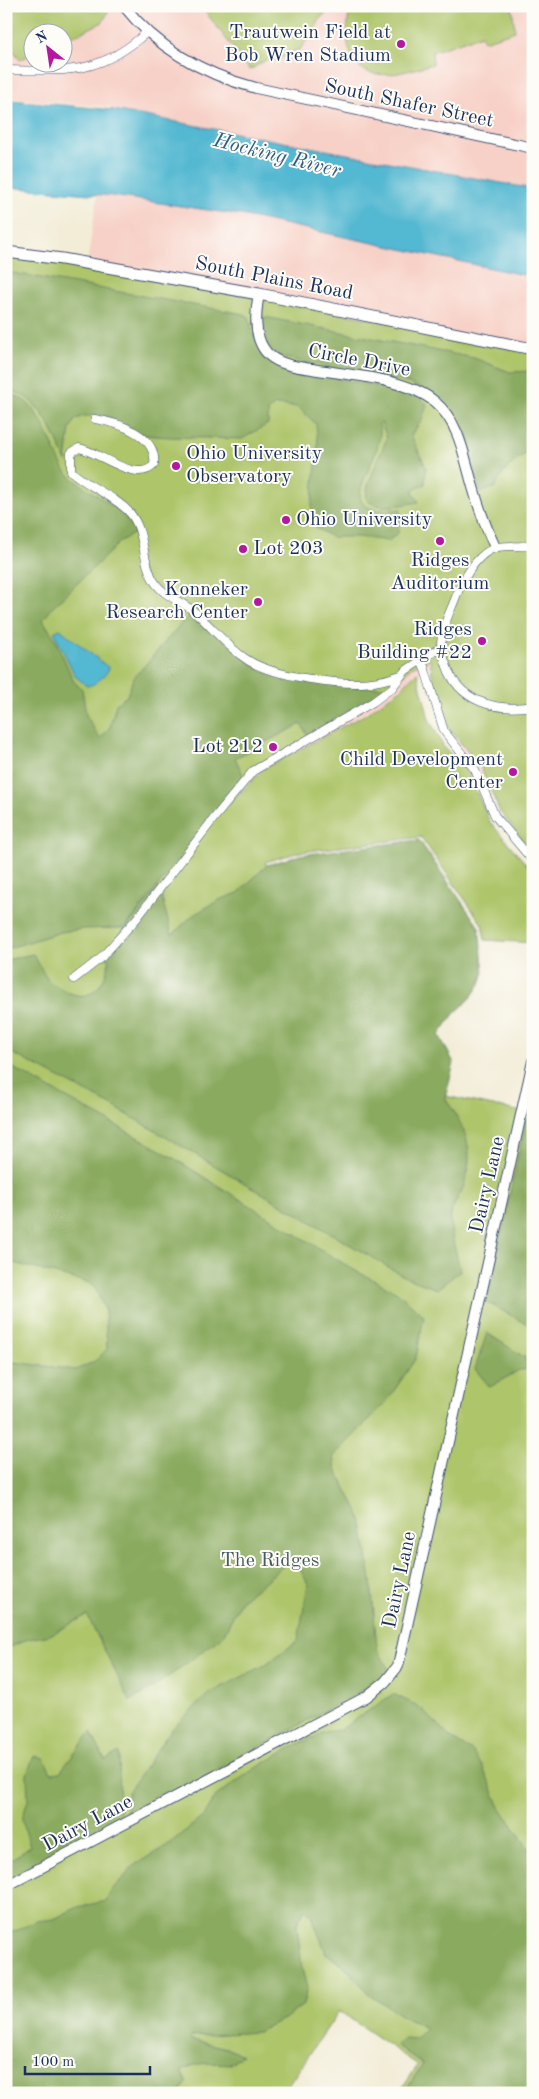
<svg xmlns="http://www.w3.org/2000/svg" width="539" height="2099" font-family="'Old Standard TT',serif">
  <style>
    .built { fill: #f7d1c7; fill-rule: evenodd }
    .green { fill: #aec56a; stroke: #647a64 }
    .forest { fill: #8aaa5e; stroke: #526c5e }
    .water { fill: #52b8d1; stroke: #367498 }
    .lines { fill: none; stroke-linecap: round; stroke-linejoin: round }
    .stream { stroke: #52b8d1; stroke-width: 2.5 }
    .minor-casing { stroke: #3b4c70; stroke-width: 9 }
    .tertiary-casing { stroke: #3b4c70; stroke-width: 12 }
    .secondary-casing { stroke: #3b4c70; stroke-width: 13 }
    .minor { stroke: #fff; stroke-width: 8 }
    .tertiary { stroke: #fff; stroke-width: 10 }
    .secondary { stroke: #fff; stroke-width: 11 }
    .poi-dot { fill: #b5179e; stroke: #fdfcf7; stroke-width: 2 }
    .labels { text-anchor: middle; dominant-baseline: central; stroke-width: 4; stroke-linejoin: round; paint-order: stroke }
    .poi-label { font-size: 20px; fill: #1b2f5e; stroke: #fdfcf7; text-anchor: end }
    .street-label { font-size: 20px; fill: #1b2f5e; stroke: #fdfcf7 }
    .park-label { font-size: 20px; fill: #475c62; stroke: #fdfcf7 }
    .water-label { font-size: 21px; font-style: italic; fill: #2e5f86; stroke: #fdfcf7 }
  </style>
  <rect width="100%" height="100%" fill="#fdfcf7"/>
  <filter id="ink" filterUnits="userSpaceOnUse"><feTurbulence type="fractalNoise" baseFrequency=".02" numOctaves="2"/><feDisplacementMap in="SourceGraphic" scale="10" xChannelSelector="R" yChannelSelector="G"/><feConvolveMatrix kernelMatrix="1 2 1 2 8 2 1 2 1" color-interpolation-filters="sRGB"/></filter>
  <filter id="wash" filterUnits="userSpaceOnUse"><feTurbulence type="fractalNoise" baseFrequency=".0096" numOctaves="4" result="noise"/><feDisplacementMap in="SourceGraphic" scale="20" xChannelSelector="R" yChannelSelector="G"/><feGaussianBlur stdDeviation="1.12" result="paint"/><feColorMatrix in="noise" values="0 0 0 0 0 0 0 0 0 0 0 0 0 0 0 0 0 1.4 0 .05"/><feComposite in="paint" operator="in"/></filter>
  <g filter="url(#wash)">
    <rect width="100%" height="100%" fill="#f3edd8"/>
    <path class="built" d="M6 6H533V849L452 734 432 664 381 702 251 782 12 641 66 399 111 107 10 98 6 90ZM32 32H62V62H32Z"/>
    <g class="green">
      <path d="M6 6H109L110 8 103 22 63 41 62 32H32V54L20 60 14 51 6 54Z"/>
      <path d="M201 6H335V7L321 17 313 33 300 49 276 60H266L250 70Z"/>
      <path d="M349 6H512L515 31 484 41 481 35 432 52 433 64C404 71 362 90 349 49 345 37 349 19 349 6Z"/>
      <path d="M6 252 533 349V853L500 812 481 768 448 727 433 679 430 660 411 667 396 683 259 767 230 804 263 769 364 715 401 689 417 672 429 719 443 746 467 771 490 822 533 872V943L485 940 482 924 421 837 300 852 265 862 397 1086 522 1112 533 1061V2093H399L418 2065 339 2011 283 2093H6Z"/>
    </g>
    <g class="forest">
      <path d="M13 273 244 314 249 317 253 335 285 368 401 391 418 397 427 404 422 420 411 435 426 467 425 484 412 491 419 502C404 504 378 512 366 499L368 484 387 438 381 422 379 424C389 460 318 518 401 509L398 533 388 541 359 537H332L316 528 311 513 318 444 316 424 298 407 275 405 268 411V424L242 439 169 437 144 435 97 416H83L75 420 70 429 66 462C55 435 39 393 6 390V274Z"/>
      <path d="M259 316 474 358 510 372 533 371V449C516 459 504 469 495 487L480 493C466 445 462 401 408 383L280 357 264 343Z"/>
      <path d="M6 394C41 395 50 450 67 473 70 477 75 480 79 483 99 499 125 507 135 533L122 540 52 608 43 620 55 639 74 682 82 689 86 715 100 739 110 727 116 704 127 696 133 679 186 618 195 615 259 670 272 675 356 687H390L374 698 308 736 301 724 235 758 244 777 125 928 82 929 61 932 6 949Z"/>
      <path d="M419 840 479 927 484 972 480 984 470 999 454 1014 439 1035 454 1063 445 1098C465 1127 476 1150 464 1185 461 1195 453 1204 451 1214 449 1233 457 1252 460 1271L437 1289 407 1278 111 1105 6 1050V960L33 954C38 961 44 976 49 981 52 984 58 986 62 989 90 1006 105 987 109 960L104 954 159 888 172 935 192 916 219 900 238 893 267 865 300 855Z"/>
      <path d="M6 1064 162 1151 354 1270 397 1292 424 1316 416 1358 387 1401 334 1456 336 1470 361 1517 371 1580 377 1648 389 1670 381 1680 125 1821 128 1792 170 1731 208 1694 263 1666 298 1641 308 1584 294 1557 240 1602 223 1636 153 1688 130 1701 87 1615 50 1635 28 1639 6 1649V1361L76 1370 95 1361 107 1349 105 1310 93 1284 6 1261Z"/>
      <path d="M533 1088V1327L486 1302Z"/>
      <path d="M487 1333 533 1363V1390L529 1381 530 1369 519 1370 490 1387 475 1369Z"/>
      <path d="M393 1694 420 1707 451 1738 472 1751 482 1766 500 1807 533 1855V2093H404L423 2064 396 2045 405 2038 417 2039 426 2028 402 2016 369 1994 350 1972 326 1953 311 1915 305 1909 297 1923 302 1969 307 1988 303 2005 287 2017 258 2032 192 2036 189 2039 231 2049 242 2055 231 2064C213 2063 196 2061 181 2071L187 2083 179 2093H6V1935L37 1921 54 1919 78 1907 106 1901 111 1891 136 1864 166 1846 204 1816 216 1796 254 1769 294 1746 325 1732 340 1730Z"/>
      <path d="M91 1732 105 1760 119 1752 120 1823 6 1881C6 1856 13 1860 30 1847L22 1819 28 1800 27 1774 34 1756 44 1758 51 1773 60 1772Z"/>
    </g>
    <g class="water">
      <path d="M12 100 113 110 533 189V277L241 215 113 196 6 187V101Z"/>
      <path d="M60 629 109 668C107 675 94 686 87 686L75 676 54 632Z"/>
    </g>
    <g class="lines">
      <g class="stream">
        <path d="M9 80 10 85"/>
        <path d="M11 104V95"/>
      </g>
    </g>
  </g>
  <g filter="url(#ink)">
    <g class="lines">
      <g class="minor-casing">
        <g id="minor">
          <path d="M6 70C67 71 100 75 147 32"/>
          <path d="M95 419C119 423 158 435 154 465 136 484 100 452 79 448L71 453V471C89 488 114 495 130 513 146 532 141 560 154 581 164 597 182 601 196 613 213 628 226 646 246 659 272 677 347 687 379 681 386 680 394 677 401 675"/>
          <path d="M533 545C521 548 506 544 495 548 476 554 464 578 457 594 451 611 441 627 441 645 441 651 444 658 446 664 458 702 496 712 533 706"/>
          <path d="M422 660 444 731 475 770 495 816 533 861"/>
          <path d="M74 979 101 958 137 918 215 817 253 771 373 702 392 688 405 671 441 647"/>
        </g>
      </g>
      <g class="tertiary-casing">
        <g id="tertiary">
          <path d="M124 6C158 49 203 74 256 88L533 148"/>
          <path d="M259 294C255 314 253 340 269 355 280 365 298 367 312 369 348 375 407 378 435 402 460 423 464 457 473 487 479 508 486 528 495 547"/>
          <path d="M6 1886 366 1697 385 1682 398 1666 533 1061"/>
        </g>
      </g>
      <g class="secondary-casing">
        <path id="secondary" d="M6 252 62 259 259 294 533 349"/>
      </g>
      <use href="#minor" class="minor"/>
      <use href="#tertiary" class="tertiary"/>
      <use href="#secondary" class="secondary"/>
    </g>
  </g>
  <g class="poi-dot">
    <circle cx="401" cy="44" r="5"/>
    <circle cx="176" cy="466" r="5"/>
    <circle cx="286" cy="520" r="5"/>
    <circle cx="440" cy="541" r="5"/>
    <circle cx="243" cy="549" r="5"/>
    <circle cx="258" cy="602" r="5"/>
    <circle cx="482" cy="641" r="5"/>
    <circle cx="273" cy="747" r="5"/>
    <circle cx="513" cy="772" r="5"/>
  </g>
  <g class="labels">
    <g class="poi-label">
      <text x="391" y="33">Trautwein Field at<tspan x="391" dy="23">Bob Wren Stadium</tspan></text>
      <text x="186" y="454" text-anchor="start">Ohio University<tspan x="186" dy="23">Observatory</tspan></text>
      <text x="296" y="520" text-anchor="start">Ohio University</text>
      <text x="253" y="549" text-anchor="start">Lot 203</text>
      <text x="440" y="561" text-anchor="middle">Ridges<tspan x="440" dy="23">Auditorium</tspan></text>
      <text x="248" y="590">Konneker<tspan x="248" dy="23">Research Center</tspan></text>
      <text x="472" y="630">Ridges<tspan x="472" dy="23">Building #22</tspan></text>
      <text x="263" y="747">Lot 212</text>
      <text x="503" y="760">Child Development<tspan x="503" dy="23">Center</tspan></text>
    </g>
    <g class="street-label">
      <text transform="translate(409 104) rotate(12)">South Shafer Street</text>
      <text transform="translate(274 279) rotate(11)">South Plains Road</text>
      <text transform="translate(359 361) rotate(11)">Circle Drive</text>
      <text transform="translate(488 1185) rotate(-77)">Dairy Lane</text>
      <text transform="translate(400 1580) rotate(-78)">Dairy Lane</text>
      <text transform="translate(88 1824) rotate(-28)">Dairy Lane</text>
    </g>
    <g class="park-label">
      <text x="270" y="1561">The Ridges</text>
    </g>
    <g class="water-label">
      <text transform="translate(277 156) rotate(14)">Hocking River</text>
    </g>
  </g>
  <rect width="539" height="2099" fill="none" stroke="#fdfcf7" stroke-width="25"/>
  <g transform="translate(48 48) rotate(330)"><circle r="24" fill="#fdfcf7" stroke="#a3aaba"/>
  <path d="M0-4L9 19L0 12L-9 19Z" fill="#b5179e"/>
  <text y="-8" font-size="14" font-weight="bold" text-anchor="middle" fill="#1b2f5e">N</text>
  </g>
  <path d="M25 2066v8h125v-8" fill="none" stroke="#1b2f5e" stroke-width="2.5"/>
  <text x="32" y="2066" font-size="15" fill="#1b2f5e" stroke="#fdfcf7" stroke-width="4" paint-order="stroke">100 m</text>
</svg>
